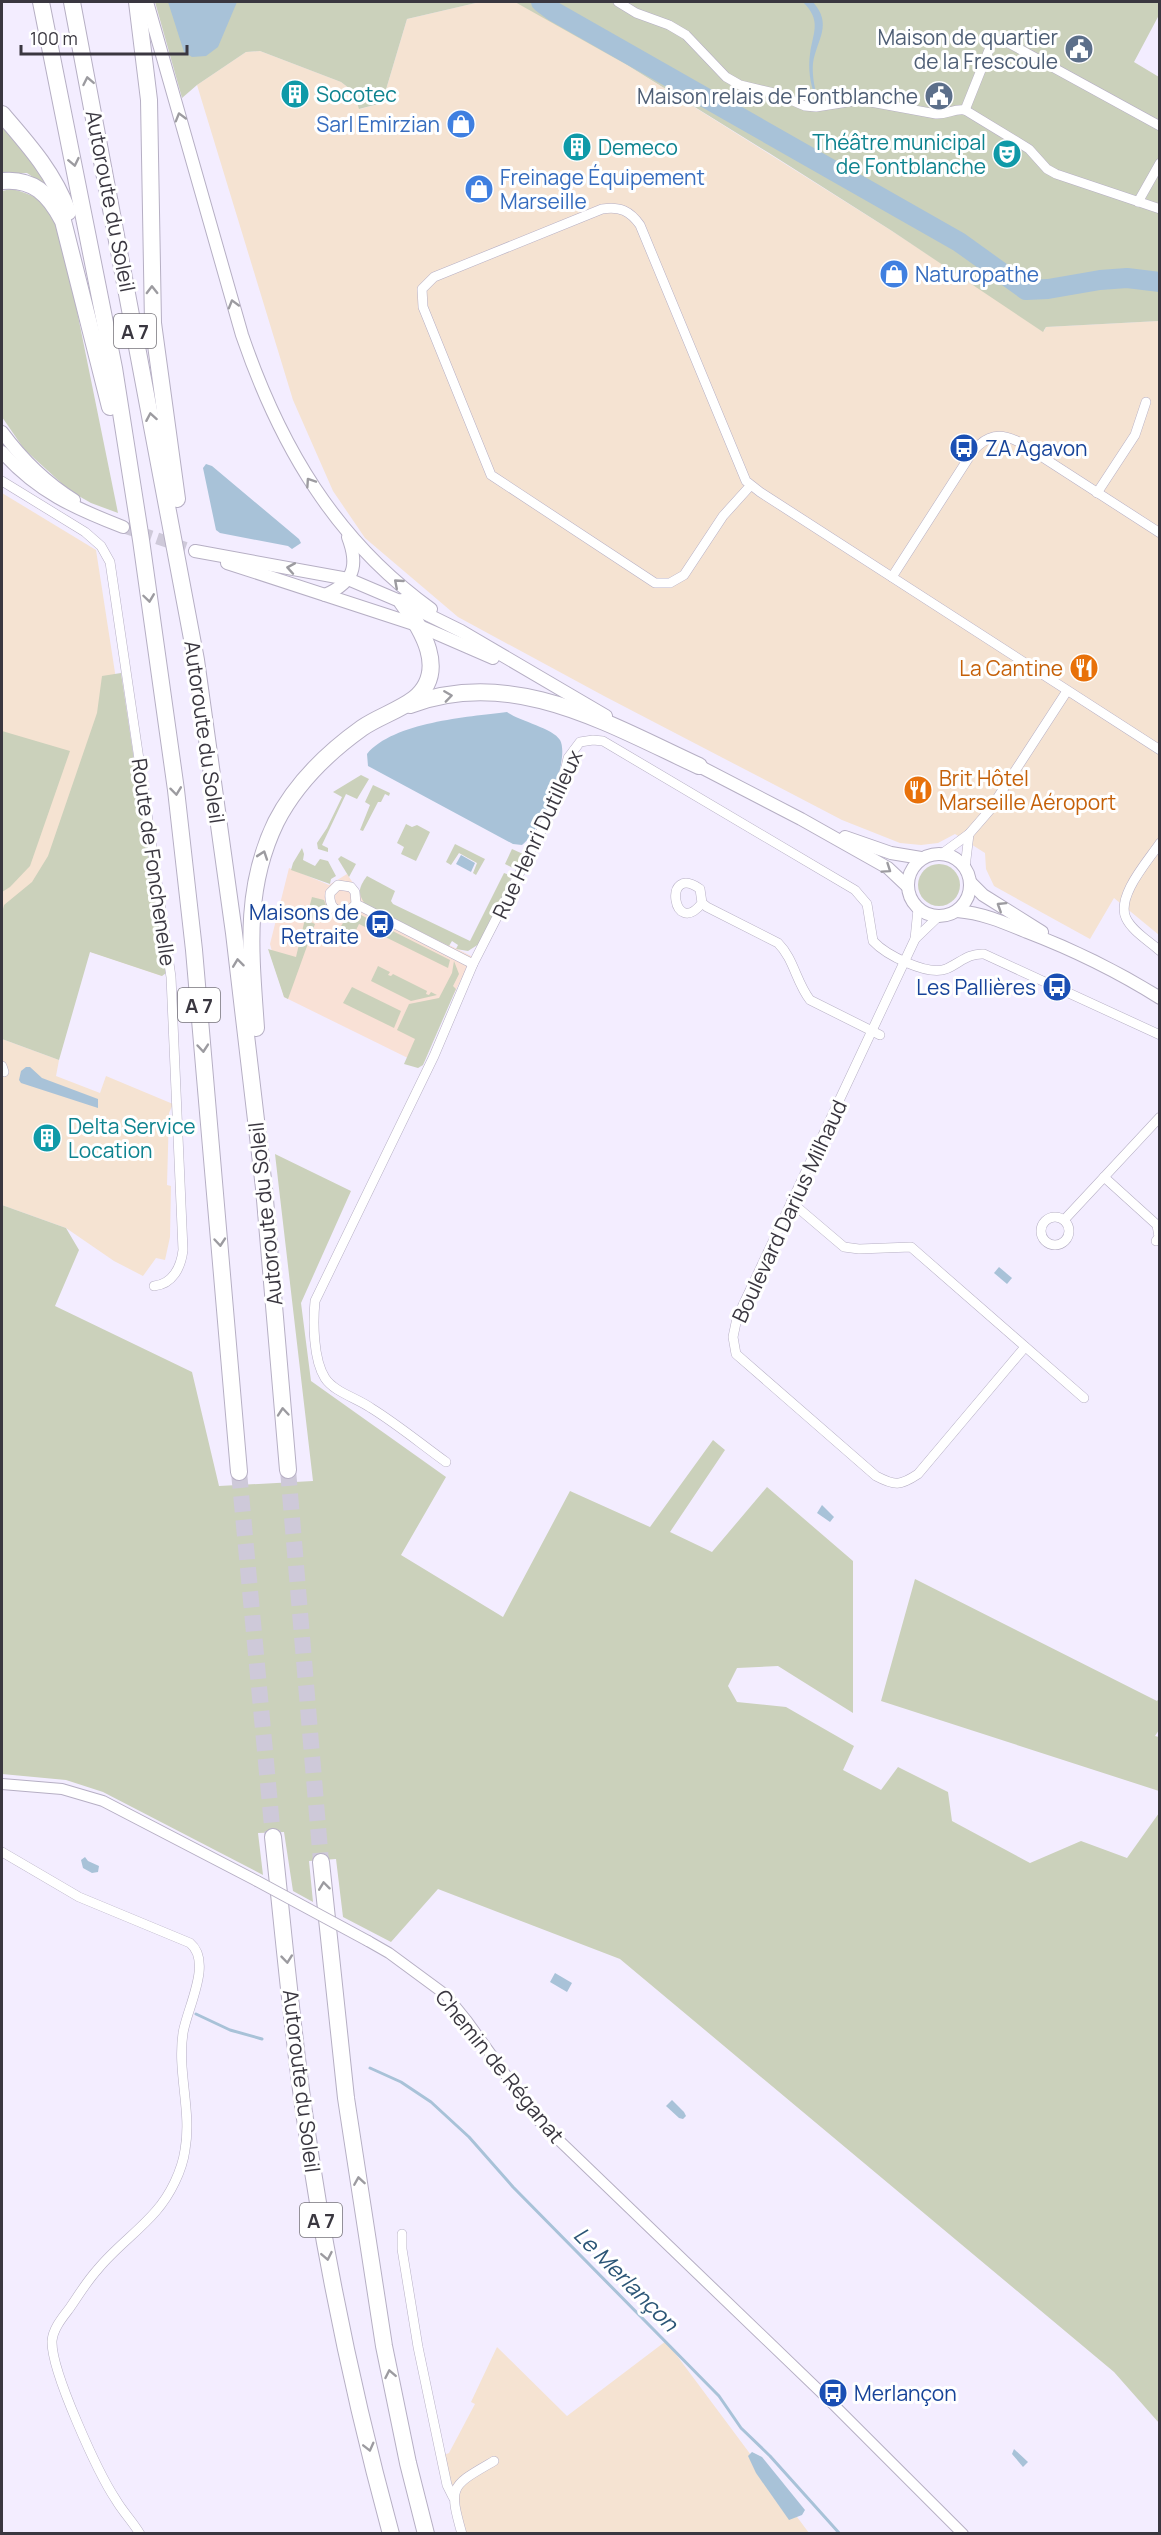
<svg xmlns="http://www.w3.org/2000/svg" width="1161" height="2535" font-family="Manrope,sans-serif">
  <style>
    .commercial { fill: #f9e1d6 }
    .industrial { fill: #f5e3d2 }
    .green { fill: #cbd1bb }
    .water { fill: #a8c2d8 }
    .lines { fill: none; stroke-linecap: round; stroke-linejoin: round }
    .stream { stroke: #a8c2d8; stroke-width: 3 }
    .river { stroke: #a8c2d8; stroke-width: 20 }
    .secondary-tunnel { stroke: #cec9d9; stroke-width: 12; stroke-dasharray: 12 6; stroke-linecap: butt }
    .motorway-tunnel { stroke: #cec9d9; stroke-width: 16; stroke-dasharray: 16 8; stroke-linecap: butt }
    .minor-casing { stroke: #b6afc4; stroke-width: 10 }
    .tertiary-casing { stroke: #b6afc4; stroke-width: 12 }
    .secondary-casing { stroke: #b6afc4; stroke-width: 14 }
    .motorway-casing { stroke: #b6afc4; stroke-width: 18 }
    .minor { stroke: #fff; stroke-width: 9 }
    .tertiary { stroke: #fff; stroke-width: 10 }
    .secondary { stroke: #fff; stroke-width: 12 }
    .motorway { stroke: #fff; stroke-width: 16 }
    .tertiary-bridge-casing { stroke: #b6afc4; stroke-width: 12; stroke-linecap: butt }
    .tertiary-bridge { stroke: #fff; stroke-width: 10 }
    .oneway { stroke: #9c9ba0 }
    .labels { text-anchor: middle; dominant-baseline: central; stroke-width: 6; stroke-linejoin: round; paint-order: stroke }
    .shield { fill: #fff; stroke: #757379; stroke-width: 1.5 }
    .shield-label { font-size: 20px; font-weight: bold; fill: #3a3740 }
    .service-label { font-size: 21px; fill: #4e5e75; stroke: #fff; text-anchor: end }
    .culture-label { font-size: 21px; fill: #0d838f; stroke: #fff; text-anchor: start }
    .shop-label { font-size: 21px; fill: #366cbe; stroke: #fff; text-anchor: start }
    .street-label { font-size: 21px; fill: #3a3740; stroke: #fff }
    .transit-label { font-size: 21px; fill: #164399; stroke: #fff; text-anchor: start }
    .food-label { font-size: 21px; fill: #c56008; stroke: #fff; text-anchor: end }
    .water-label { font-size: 22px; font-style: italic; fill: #2b5576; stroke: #fff }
  </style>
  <rect width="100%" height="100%" fill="#f3edff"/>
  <path class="commercial" d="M289 868 329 885 347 874 367 904 473 957 418 1063 284 997 270 944Z"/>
  <g class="industrial">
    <path d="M480 2H518L627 65 892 231 1044 331 1046 327 1159 321V935L1114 898 1090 939 994 886 986 869 985 853 955 834 938 843 921 845 900 843 842 820 604 696 458 617 365 538 333 491 293 400 197 85 246 52 260 51 341 82 354 92 360 109 382 103 407 19Z"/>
    <path d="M2 493 96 550 162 976 2 922Z"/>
    <path d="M2 1039 59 1060 56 1076 100 1093 106 1076 173 1104 169 1113 167 1185 171 1186 170 1237 165 1260 156 1258 143 1276 114 1261 66 1228 2 1205Z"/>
    <path d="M666 2341 809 2533H465L444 2455 449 2453 475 2404 471 2402 497 2347 567 2416Z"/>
  </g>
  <g class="green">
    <path d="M155 2H480L407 19 382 103 359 109 354 92 341 82 260 51 246 52 197 85 182 98Z"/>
    <path d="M515 2H1159V15L1134 62 1159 77V321L1046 327 1043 332 892 231 769 153 627 65Z"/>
    <path d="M2 127 28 157 50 189 27 173H2Z"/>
    <path d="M11 189C54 198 54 219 66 257L118 513 91 503 70 491 24 449 2 417V191Z"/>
    <path d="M121 673 166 973 162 976 90 952 59 1060 2 1039V913L4 905 32 882 48 856 97 713 102 676Z"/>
    <path d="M2 731 70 751 30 866 10 887 2 892Z"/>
    <path d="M361 775 369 779 357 799 346 794 322 845 328 848V852L318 849 317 843 327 828 342 797 333 792Z"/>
    <path d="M373 785 390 793 389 796 385 794 381 802H378L363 831 360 830 370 805 365 802Z"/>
    <path d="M406 824 412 827 417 825 430 832 416 861 401 854 404 847 397 843Z"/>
    <path d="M455 844 485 859 476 875 473 873 477 863 459 853 451 865 446 862Z"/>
    <path d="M302 848 304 854 303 860 315 866 320 859 328 861 336 876 331 879 330 884 291 870 293 863Z"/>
    <path d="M512 849 523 854 515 869 505 864Z"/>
    <path d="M341 856 356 864 349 877 338 859Z"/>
    <circle cx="939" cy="885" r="21"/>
    <path d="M504 873 512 876 479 944 468 951 456 949 458 945 452 941 449 946 365 904C357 893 359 887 367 876L395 891 391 901 393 904 470 941Z"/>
    <path d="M312 897 324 900 327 908 332 911 331 913 326 911 321 922 307 916Z"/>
    <path d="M361 915 450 960 448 968 359 924 352 938 338 931 346 918Z"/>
    <path d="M305 919 315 924 288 999 284 997 268 949 296 957Z"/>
    <path d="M454 961 459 974 453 986 456 989 423 1065 418 1068 404 1064 415 1039 397 1030 409 1004 439 998 452 973Z"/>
    <path d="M378 966 390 972 388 975 391 976 393 974 427 991 426 994 429 995 431 992 437 995 411 1001 371 981Z"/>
    <path d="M352 987 401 1011 394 1028 343 1003Z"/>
    <path d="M275 1154 351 1191 301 1303 311 1381 446 1477 401 1555 503 1617 570 1491 650 1527 713 1440 725 1450 670 1532 712 1552 767 1487 853 1561V1713L778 1666 737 1668 728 1686 737 1702 786 1707 854 1746 843 1770 881 1790 898 1767 948 1792 952 1821 1030 1863 1081 1841 1127 1858 1159 1813V2423L1114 2372 620 1959 438 1889 391 1942 343 1917 336 1859 309 1861 313 1902 293 1891 284 1832 258 1833 263 1875 103 1792 66 1780 2 1774V1205L66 1228 79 1250 55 1306 192 1372 219 1486 313 1481Z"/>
    <path d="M915 1579 1157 1701 1159 1698V1730L1155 1736 1159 1737V1791L881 1701Z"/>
  </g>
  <g class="water">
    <path d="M168 2H237L218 47 206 56 192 57 184 52Z"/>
    <path d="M803 2H813C833 25 817 39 813 63 812 73 814 86 817 96H815C810 83 808 68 810 54 813 32 822 21 803 2Z"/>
    <path d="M206 464 212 466 299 539 301 543 292 549 288 546 220 533 216 530 203 468Z"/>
    <path d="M507 712C519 721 553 728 560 740 571 760 540 832 522 845L513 844 368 766 367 754C394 722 467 717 507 712Z"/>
    <path d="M461 855 475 863 471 872 456 864Z"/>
    <path d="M26 1067H30L42 1078 98 1099V1108L21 1083 19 1080 21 1071Z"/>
    <path d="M999 1267 1012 1278 1007 1284 994 1273Z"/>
    <path d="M822 1505 834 1517 830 1522 817 1513Z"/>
    <path d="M85 1857 88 1861 99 1866 98 1872 92 1873 83 1868 81 1860Z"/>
    <path d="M555 1973 572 1983 567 1992 550 1982Z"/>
    <path d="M672 2100 684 2112 686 2116 683 2119 679 2118 666 2106Z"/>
    <path d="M1014 2449 1028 2462 1023 2467 1012 2454Z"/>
    <path d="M752 2452 762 2457 805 2510 802 2515 789 2520 756 2473 748 2456Z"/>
  </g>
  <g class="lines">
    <g class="stream">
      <path d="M196 2014 230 2030 262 2039"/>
      <path d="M370 2068 401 2082 431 2102 469 2137 513 2187 719 2396 741 2428 770 2456 840 2534"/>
    </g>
    <path class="river" d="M541 2 553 11 959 242 1026 290 1048 289 1100 280 1127 278 1160 282"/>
    <path class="secondary-tunnel" d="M123 527 195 551"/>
    <g class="motorway-tunnel">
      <path d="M288 1470 321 1862"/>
      <path d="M239 1472 273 1837"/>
    </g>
    <g class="minor-casing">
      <g id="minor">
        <path d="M618 2 636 13 669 25 686 35 726 77 740 85 774 93 805 106 816 107 860 100 936 114C947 115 954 108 965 110L1029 149 1047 169 1056 174 1160 209"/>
        <path d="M965 110 991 45 997 41H1005L1160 126"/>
        <path d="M1138 202 1160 163"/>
        <path d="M2 481 85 532 101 546 110 562 171 977 183 1250C181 1267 173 1284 154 1286"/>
        <path d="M751 485 723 516 684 575 670 583H655L491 475 423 307 422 289 434 277 602 209C620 206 630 211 640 225L746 481 760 492 1160 750"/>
        <path d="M1097 493 1135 435 1146 402"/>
        <path d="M892 577 973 451C987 435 1000 432 1019 442L1160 533"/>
        <path d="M1160 843C1148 861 1116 896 1126 918 1132 931 1149 941 1160 951"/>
        <path d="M943 853 969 834 989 811 1067 691"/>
        <path d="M965 868 969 834"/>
        <path d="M702 903C673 940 662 862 700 889L702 903 707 907 778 943C794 959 796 982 810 1000L880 1035"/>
        <path d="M356 904C345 917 328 912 330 893L338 885 351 887 355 892 356 904 473 964"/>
        <path d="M918 909 915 939 737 1318 733 1337 736 1354 876 1476C895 1486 900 1486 918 1474L1025 1347"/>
        <path d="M915 939 938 917"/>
        <path d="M2 1066 4 1072"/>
        <path d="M1104 1177 1157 1225 1159 1237 1156 1241"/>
        <path d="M791 1202 844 1247 859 1249 911 1247 1084 1398"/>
        <circle cx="1055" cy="1231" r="14"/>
        <path d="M1065 1219 1160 1117"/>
        <path d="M446 1462C421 1444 397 1424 371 1408 357 1398 334 1392 325 1378 313 1359 313 1322 315 1301L434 1056 473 964 560 794 568 758 580 742 593 740 603 741 855 890 867 904 873 941C886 955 927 976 946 969 960 963 968 953 984 954L1160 1035"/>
        <path d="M2 1852 79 1897 190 1943C213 1962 187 2008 183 2033 177 2072 192 2111 185 2150 182 2171 170 2195 156 2211 138 2232 115 2248 98 2269 87 2281 78 2296 69 2309 62 2318 53 2329 52 2341 51 2371 98 2473 116 2500 123 2512 133 2522 140 2534"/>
        <path d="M402 2234V2249L418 2347 447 2485 453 2497"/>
        <path d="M462 2534C448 2485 451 2486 494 2461"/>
      </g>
    </g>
    <g class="tertiary-casing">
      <g id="tertiary">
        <path d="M2 1784 62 1789 103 1801 257 1881"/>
        <path d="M368 1941 389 1953 446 1995 467 2021 539 2121 829 2400 963 2534"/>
      </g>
    </g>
    <g class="secondary-casing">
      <g id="secondary">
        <path d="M147 2 242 335C280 446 335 540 431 609"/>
        <path d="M2 432C22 459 45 482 74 500"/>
        <path d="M2 452C38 492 74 508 123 527"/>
        <path d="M195 551 348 579 402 602 461 631 606 716"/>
        <path d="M227 563 417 625 493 658"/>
        <path d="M325 595C354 582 359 566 348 537"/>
        <path d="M693 763 801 819 888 868 907 886"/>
        <path d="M845 837 891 853 921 858"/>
        <circle cx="939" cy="885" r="31"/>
        <path d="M970 882 983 895 1042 932"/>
        <path d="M957 911C982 913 1003 922 1027 932 1074 950 1117 971 1160 998"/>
      </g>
    </g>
    <g class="motorway-casing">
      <g id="motorway">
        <path d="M41 2 114 368 141 540 176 790 194 950 239 1472"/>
        <path d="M72 2 196 660 234 933 264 1188 288 1470"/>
        <path d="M137 2 149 100 153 323 177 499"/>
        <path d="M2 114C28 144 54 173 68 212"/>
        <path d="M2 181C33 178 49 194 63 221L110 407"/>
        <path d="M410 705C512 666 608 724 699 766"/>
        <path d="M256 1028C251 955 243 890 276 822 296 783 327 753 362 728 378 717 398 711 414 699 449 671 421 628 402 602"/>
        <path d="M273 1837C283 1928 291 2020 304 2112 324 2254 353 2395 391 2534"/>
        <path d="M321 1862 346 2098 384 2346 408 2463 426 2534"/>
      </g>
    </g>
    <use href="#minor" class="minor"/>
    <use href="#tertiary" class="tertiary"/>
    <use href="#secondary" class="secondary"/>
    <use href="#motorway" class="motorway"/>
    <g class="tertiary-bridge-casing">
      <path id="tertiary-bridge" d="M257 1881 368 1941"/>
    </g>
    <use href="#tertiary-bridge" class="tertiary-bridge"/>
  </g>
  <defs><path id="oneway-chevron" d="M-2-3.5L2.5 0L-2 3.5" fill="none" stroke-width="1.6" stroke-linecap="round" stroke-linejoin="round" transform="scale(1.5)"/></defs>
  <g class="oneway">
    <use href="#oneway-chevron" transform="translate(88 81) rotate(-101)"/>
    <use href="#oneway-chevron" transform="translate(180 117) rotate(-106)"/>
    <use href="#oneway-chevron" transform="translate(74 162) rotate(78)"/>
    <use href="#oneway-chevron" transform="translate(152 290) rotate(-91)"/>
    <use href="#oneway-chevron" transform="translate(233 304) rotate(-106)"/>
    <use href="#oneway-chevron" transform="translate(151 417) rotate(-100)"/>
    <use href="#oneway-chevron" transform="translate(310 482) rotate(-124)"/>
    <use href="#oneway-chevron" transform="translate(291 568) rotate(-170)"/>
    <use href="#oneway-chevron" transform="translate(398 583) rotate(-139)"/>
    <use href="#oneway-chevron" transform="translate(149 598) rotate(82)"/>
    <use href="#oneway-chevron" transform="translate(448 696) rotate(-8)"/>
    <use href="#oneway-chevron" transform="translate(176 791) rotate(83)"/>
    <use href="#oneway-chevron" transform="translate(263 855) rotate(-71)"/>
    <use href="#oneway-chevron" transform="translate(887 869) rotate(34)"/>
    <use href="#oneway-chevron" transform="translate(1001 906) rotate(-148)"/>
    <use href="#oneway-chevron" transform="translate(238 963) rotate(-97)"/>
    <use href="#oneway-chevron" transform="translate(203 1048) rotate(85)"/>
    <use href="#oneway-chevron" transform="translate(220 1242) rotate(85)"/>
    <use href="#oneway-chevron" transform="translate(283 1412) rotate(-95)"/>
    <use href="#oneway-chevron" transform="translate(324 1886) rotate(-97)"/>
    <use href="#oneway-chevron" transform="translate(287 1959) rotate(84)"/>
    <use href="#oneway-chevron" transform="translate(359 2181) rotate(-99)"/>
    <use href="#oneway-chevron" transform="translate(327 2256) rotate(79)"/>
    <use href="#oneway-chevron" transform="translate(390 2374) rotate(-101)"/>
    <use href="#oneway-chevron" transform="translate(369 2447) rotate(76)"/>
  </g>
  <defs>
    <g id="civic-disc" transform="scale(1.5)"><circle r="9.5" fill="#5c6f8a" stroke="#fff"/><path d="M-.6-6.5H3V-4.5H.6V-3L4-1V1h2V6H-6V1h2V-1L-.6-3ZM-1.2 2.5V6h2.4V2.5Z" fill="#fff"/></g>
    <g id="building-disc" transform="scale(1.5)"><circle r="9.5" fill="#0f9aa8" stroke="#fff"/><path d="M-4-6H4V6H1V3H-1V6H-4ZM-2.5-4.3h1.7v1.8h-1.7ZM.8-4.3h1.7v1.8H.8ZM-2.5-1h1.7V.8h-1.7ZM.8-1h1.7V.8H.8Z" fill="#fff"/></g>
    <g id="shop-disc" transform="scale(1.5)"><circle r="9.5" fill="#3f7fe0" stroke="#fff"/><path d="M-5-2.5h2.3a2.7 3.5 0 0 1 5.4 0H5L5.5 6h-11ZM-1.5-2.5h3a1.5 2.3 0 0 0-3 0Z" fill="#fff"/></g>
    <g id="theatre-disc" transform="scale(1.5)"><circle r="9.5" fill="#0f9aa8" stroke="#fff"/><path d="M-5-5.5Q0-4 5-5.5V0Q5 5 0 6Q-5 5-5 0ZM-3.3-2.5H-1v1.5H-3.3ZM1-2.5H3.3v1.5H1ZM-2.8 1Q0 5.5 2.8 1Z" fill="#fff"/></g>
    <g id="bus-disc" transform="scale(1.5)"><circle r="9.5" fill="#1a4fb4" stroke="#fff"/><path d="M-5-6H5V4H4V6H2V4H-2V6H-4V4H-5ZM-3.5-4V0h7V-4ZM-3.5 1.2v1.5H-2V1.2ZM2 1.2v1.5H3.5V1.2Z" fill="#fff"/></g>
    <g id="restaurant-disc" transform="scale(1.5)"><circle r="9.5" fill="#e8710a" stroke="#fff"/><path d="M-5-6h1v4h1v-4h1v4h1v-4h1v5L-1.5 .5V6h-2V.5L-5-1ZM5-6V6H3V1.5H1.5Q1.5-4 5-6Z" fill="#fff"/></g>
  </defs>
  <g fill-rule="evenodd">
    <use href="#civic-disc" x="1079" y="49"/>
    <use href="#building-disc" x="295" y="94"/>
    <use href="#civic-disc" x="939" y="96"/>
    <use href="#shop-disc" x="461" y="124"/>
    <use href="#building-disc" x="577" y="147"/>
    <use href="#theatre-disc" x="1007" y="154"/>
    <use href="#shop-disc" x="479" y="189"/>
    <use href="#shop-disc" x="894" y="274"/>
    <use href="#bus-disc" x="964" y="448"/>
    <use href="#restaurant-disc" x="1084" y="668"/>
    <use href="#restaurant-disc" x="918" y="790"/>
    <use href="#bus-disc" x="380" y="924"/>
    <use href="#bus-disc" x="1057" y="987"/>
    <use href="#building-disc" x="47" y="1138"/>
    <use href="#bus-disc" x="833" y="2393"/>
  </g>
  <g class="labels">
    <g class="shield">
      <rect x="114" y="314" width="42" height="34" rx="4.5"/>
      <rect x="178" y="988" width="42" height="34" rx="4.5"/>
      <rect x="300" y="2203" width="42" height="34" rx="4.5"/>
    </g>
    <g class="shield-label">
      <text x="135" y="331">A 7</text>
      <text x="199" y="1005">A 7</text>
      <text x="321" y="2220">A 7</text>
    </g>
    <g class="service-label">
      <text x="1058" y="37">Maison de quartier<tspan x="1058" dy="24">de la Frescoule</tspan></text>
      <text x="918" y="96">Maison relais de Fontblanche</text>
    </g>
    <g class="culture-label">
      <text x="316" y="94">Socotec</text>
      <text x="986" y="142" text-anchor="end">Théâtre municipal<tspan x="986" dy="24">de Fontblanche</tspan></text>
      <text x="598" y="147">Demeco</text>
      <text x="68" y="1126">Delta Service<tspan x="68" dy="24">Location</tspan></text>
    </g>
    <g class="shop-label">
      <text x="440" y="124" text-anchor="end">Sarl Emirzian</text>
      <text x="500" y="177">Freinage Équipement<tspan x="500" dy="24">Marseille</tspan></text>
      <text x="915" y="274">Naturopathe</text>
    </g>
    <g class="street-label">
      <text transform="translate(111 201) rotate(79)">Autoroute du Soleil</text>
      <text transform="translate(205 732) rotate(82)">Autoroute du Soleil</text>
      <text transform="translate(537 834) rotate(-65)">Rue Henri Dutilleux</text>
      <text transform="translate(154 862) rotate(82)">Route de Fonchenelle</text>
      <text transform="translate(789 1211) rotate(-65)">Boulevard Darius Milhaud</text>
      <text transform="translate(265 1214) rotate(-96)">Autoroute du Soleil</text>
      <text transform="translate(500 2066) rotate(51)">Chemin de Réganat</text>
      <text transform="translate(302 2081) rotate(83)">Autoroute du Soleil</text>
    </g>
    <g class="transit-label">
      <text x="985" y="448">ZA Agavon</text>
      <text x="359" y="912" text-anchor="end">Maisons de<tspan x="359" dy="24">Retraite</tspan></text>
      <text x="1036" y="987" text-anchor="end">Les Pallières</text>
      <text x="854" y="2393">Merlançon</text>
    </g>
    <g class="food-label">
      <text x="1063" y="668">La Cantine</text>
      <text x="939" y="778" text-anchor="start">Brit Hôtel<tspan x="939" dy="24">Marseille Aéroport</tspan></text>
    </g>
    <g class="water-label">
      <text transform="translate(626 2279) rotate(45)">Le Merlançon</text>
    </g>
  </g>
  <rect width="1161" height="2535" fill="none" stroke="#3a3740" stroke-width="6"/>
  <path d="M21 45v9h166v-9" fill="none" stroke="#3a3740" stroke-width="3"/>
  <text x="30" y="45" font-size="18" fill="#3a3740" stroke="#ffffff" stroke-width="4.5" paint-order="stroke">100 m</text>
</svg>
